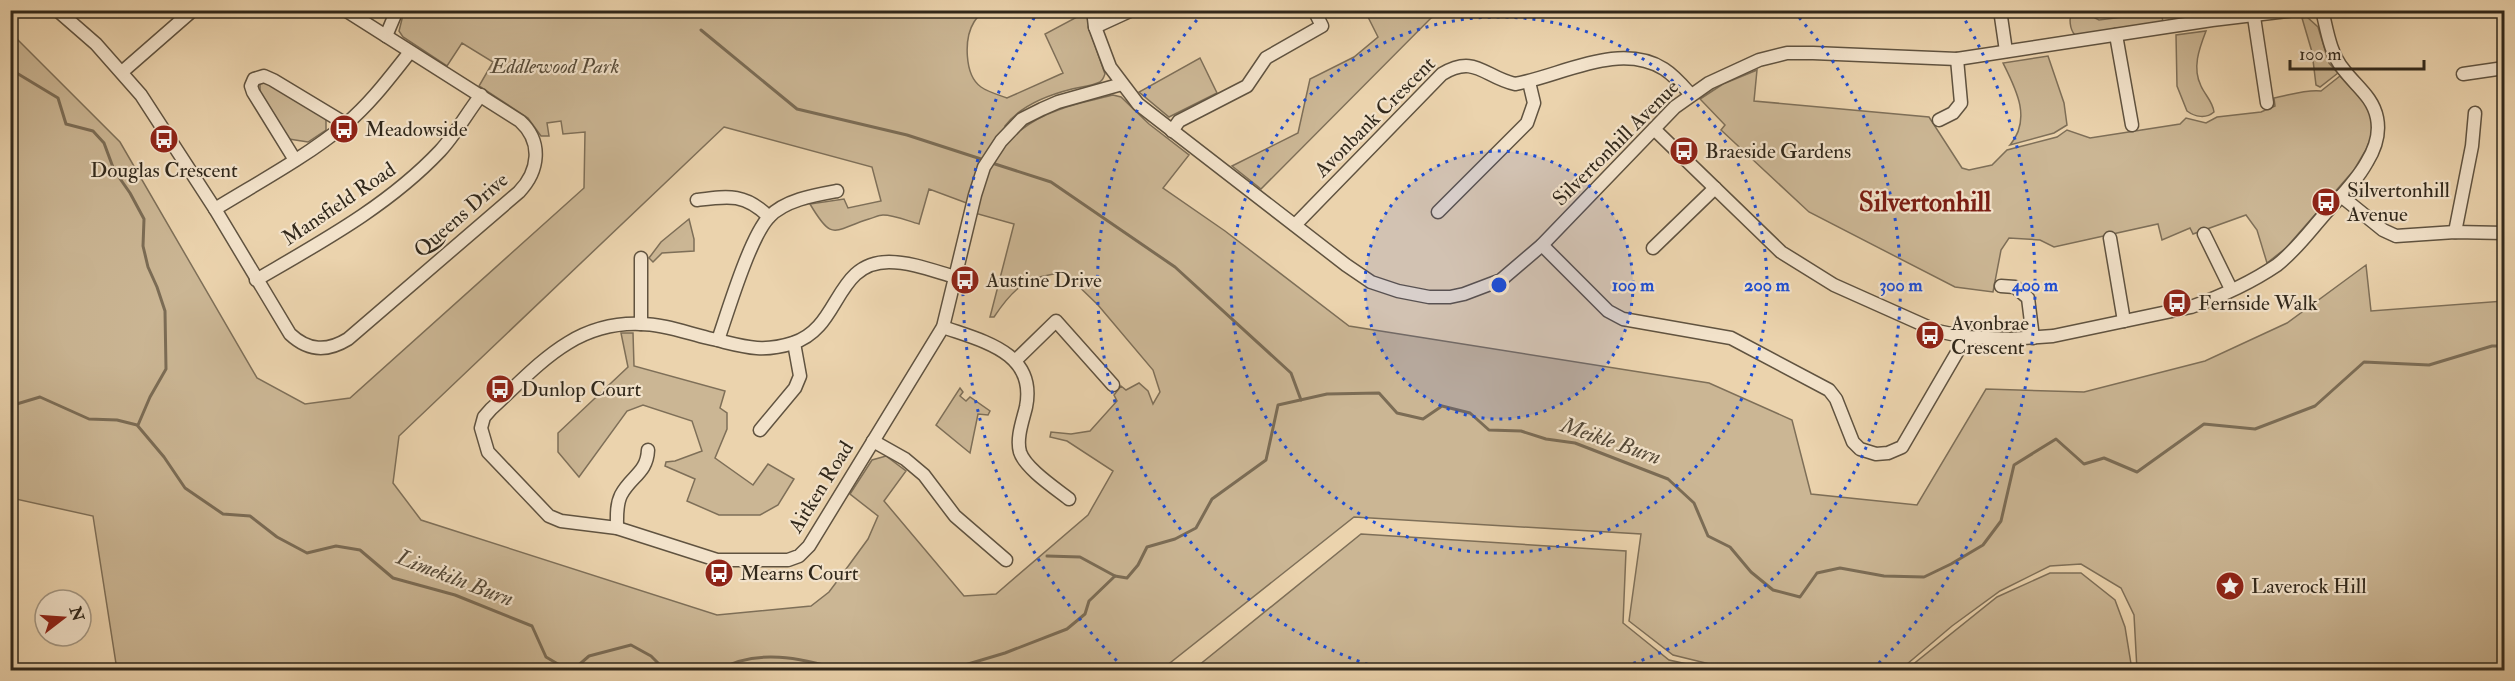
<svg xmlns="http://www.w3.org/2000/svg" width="2515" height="681" font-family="'IM FELL Double Pica',serif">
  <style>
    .green { fill: #cbb694; stroke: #7e6f58; stroke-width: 1.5; fill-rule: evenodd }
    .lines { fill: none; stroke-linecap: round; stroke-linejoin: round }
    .stream { stroke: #7b6c55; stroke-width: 3 }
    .minor-casing { stroke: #605340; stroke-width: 15 }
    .minor { stroke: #f2e2ca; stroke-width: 12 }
    .ring { fill: none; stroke: #1d4ed8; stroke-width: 3; stroke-dasharray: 3 6 }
    .labels { text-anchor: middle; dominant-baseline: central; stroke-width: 4.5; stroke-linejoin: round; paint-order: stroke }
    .park-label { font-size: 21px; font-style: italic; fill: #584c39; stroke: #f2e2ca }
    .street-label { font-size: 21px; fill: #31281b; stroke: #f2e2ca }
    .poi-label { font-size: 21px; fill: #31281b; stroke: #f2e2ca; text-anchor: start }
    .water-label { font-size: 22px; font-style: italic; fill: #564a38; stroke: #f2e2ca }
    .district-label { font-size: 27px; font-weight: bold; fill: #7a1f14; stroke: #f2e2ca }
    .centre { fill: #1d4ed8; stroke: #f2e2ca; stroke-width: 3 }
    .ring-label { font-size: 18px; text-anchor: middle; font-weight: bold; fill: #1d4ed8; stroke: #f2e2ca; stroke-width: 4.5; stroke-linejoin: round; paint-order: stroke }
  </style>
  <rect width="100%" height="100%" fill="#ebd3ad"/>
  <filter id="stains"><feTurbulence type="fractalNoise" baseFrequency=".00333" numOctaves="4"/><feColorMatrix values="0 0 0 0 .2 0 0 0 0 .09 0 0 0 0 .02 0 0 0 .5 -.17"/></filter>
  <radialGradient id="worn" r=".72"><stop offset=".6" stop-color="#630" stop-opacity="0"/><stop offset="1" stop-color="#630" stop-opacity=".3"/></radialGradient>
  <g class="green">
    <path d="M404 11H982C980 16 977 17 974 22 964 38 964 75 981 87 988 92 999 95 1007 98L1063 73 1045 34 1079 16 1076 11H1086L1090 31 1105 74C1103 78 1104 79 1100 82 1092 86 1080 87 1072 89 1048 95 1020 106 1005 126L1021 130C1047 109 1081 103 1113 95L1121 97 1149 124 1189 155 1163 188 1225 231 1349 326 1709 383 1792 420 1811 494 1917 505 1986 389 2084 392 2205 361 2287 323 2366 265 2371 311 2504 301V670H2137L2134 615 2121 588 2081 564 2050 566 2000 591 1952 626 1900 670H1734L1673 655 1629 621 1641 534 1354 517 1161 670H117L93 516 11 498 10 32 120 142 257 378 305 404 350 398 584 188 585 132 563 134 561 121 547 123 549 136H541L528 118 479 86 493 62 462 43 447 66 403 37 399 31ZM724 127 872 167 881 201 848 208 844 199 810 204C833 243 833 230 869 219 873 218 879 215 883 215 894 215 908 221 919 224L929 189 972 205 971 212 1014 224 990 317H994C1014 287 1028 275 1065 273L1098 305 1153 370 1160 392 1153 404 1148 391 1139 383 1126 390 1121 386 1114 395 1117 401 1090 431 1071 434 1051 432 1050 437 1067 441 1113 471 1088 515 996 594 964 596 884 501 906 471 886 456 872 460 850 494 878 516 868 539 841 576 829 592 811 606 717 615 421 520 393 483 399 436Z"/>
    <path d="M1365 11 1442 12 1431 18 1261 189 1232 166 1298 133 1310 79 1354 57 1378 37Z"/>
    <path d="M2080 11H2095V18L2099 20 2131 16 2139 11H2161L2163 22 2075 35C2070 30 2068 17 2073 12Z"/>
    <path d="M2307 17 2318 27 2329 63 2338 73 2320 87 2316 85 2312 52 2302 18Z"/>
    <path d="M2206 31C2199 49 2192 68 2201 86 2205 95 2213 102 2214 112 2206 119 2195 117 2187 111L2177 86 2176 35Z"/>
    <path d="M2048 56 2064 103 2067 125 2054 133 2010 145C2032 119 2016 89 2003 63Z"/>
    <path d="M1200 58 1217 93 1169 117 1139 92Z"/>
    <path d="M1757 70 1754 101 1929 117 1962 168 1969 170 1992 165 2007 150 2057 137 2067 130 2090 138 2180 124 2186 118 2206 123 2217 117 2261 112 2275 106 2274 98C2290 95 2307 89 2321 91L2340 76 2365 103 2371 117 2372 134 2367 148 2354 170 2286 248 2267 263 2257 230 2246 215 2193 234 2190 228 2162 240 2158 224 2054 247 2040 240 2009 238 2001 250 1993 292 1955 287 1809 212 1721 130 1725 125 1700 99 1723 84Z"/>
    <path d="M266 81 326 116V130L308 142 289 139 260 92V83Z"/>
    <path d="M689 219 694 239V251L662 253 653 262 649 258 661 242Z"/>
    <path d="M621 333H633L634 366 725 391 720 408 727 413V429L715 458 753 485 768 464 794 479 778 505 760 515H719L687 501 695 479 665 466 666 462 675 461 702 451 692 421 643 405 627 411 579 477 558 452V433L628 367Z"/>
    <path d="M960 388 963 392 960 396 966 401 970 397 990 411 988 415 978 414 970 453 936 425Z"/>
    <path d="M1361 534 1626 551 1623 623 1669 660 1714 670H1193Z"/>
    <path d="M2050 573H2081L2115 600 2125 627 2132 670H1906L1997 597Z"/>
  </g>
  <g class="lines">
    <g class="stream">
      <path d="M701 30 797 109 907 135 981 159"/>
      <path d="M10 69 58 98 66 124 93 131 104 143 114 170 130 193 144 219 143 246 148 267 157 287 165 311 166 369 150 397 138 425"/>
      <path d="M995 164 1051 182 1175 267 1291 373 1301 400"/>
      <path d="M10 406 40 397 89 419 117 420 137 425 164 457 185 488 223 514 250 516 277 537 307 553 336 546 360 550 393 578 455 595 532 626 546 657 568 670"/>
      <path d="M1047 556 1080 557 1115 576"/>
      <path d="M573 670 589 656 631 645 651 656 665 670"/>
      <path d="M719 670C756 648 802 658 841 670"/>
      <path d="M948 670 1005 653 1067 629 1085 614 1089 601 1115 576 1127 578 1138 565 1147 547 1175 539 1196 528 1212 499 1266 460 1278 405 1327 394 1379 393 1397 413 1423 419 1442 406 1470 413 1489 430 1521 431 1546 439 1575 443 1668 479 1694 503 1708 536 1730 547 1751 572 1773 590 1800 597 1817 573 1840 568 1884 576 1924 577 1951 564 1983 545 2001 521 2014 465 2056 439 2084 464 2104 458 2137 472 2204 424 2255 429 2315 406 2364 362 2429 365 2492 346H2504"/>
    </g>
    <g class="minor-casing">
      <g id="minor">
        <path d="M57 10 96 44 141 95 215 209 290 334C308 351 327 352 348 339L519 192C539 171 543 142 520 121L345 10"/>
        <path d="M1093 10 1095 27 1110 67 1138 104 1346 265 1371 282 1398 291 1429 297H1450L1464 294 1501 280 1542 245 1675 107 1709 83 1759 60 1787 53H1813L1957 59 2212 20 2295 10"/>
        <path d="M2000 10 2006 51"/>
        <path d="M2254 17 2267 103"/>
        <path d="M1095 27 1132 10"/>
        <path d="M2116 35 2132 125"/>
        <path d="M386 36 397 10"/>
        <path d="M122 72 193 10"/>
        <path d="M2463 74 2504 68"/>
        <path d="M1939 120 1953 113 1961 103 1957 59"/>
        <path d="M1654 129 1781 252 1834 285 1937 331 1966 337 2010 339 2053 336 2191 307C2219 297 2252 282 2277 265 2295 251 2309 232 2324 215 2339 198 2356 182 2367 162 2375 149 2380 133 2377 118 2373 97 2356 86 2344 70 2330 54 2327 30 2322 10"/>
        <path d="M1172 131 1179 121 1247 86 1266 58 1322 26 1314 10"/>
        <path d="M295 160 253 92 251 86 254 79 264 76 273 80 346 124"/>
        <path d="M2341 196 2383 230 2396 236 2455 232 2504 233"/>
        <path d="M697 200C728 196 745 193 769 217"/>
        <path d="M215 209C259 182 306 157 346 124 371 103 390 77 410 52"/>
        <path d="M1438 212 1527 123 1534 103 1529 82"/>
        <path d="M1295 225 1442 74C1475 54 1484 77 1515 84 1561 76 1619 41 1664 69 1675 76 1683 86 1691 95"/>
        <path d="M2455 232 2472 146 2475 113"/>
        <path d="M2204 234 2231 289"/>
        <path d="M2110 238 2124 321"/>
        <path d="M1542 245 1608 311 1623 319 1731 338 1829 390 1836 399 1853 442 1860 449 1876 454 1888 453 1902 447 1966 337"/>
        <path d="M1653 248 1715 188"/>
        <path d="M955 277C934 271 911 262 889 262 834 262 841 328 793 343 759 354 740 345 708 338 687 333 663 324 641 324 573 321 537 367 491 409L484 417 481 428 488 452 549 516 561 521 617 528 717 560H788L799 556 809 546 943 327 975 195 984 167 1001 141 1022 119 1042 109 1058 102 1122 84"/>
        <path d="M256 280C321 242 388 206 440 151 455 135 467 113 481 95"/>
        <path d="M2001 286 2015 287 2028 298 2033 338"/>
        <path d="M641 324V258"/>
        <path d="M943 327C982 341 1037 352 1026 407 1023 420 1016 438 1020 452 1025 468 1055 488 1069 499"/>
        <path d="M718 340C728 311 750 237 769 217 785 200 815 195 837 191"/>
        <path d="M1015 361 1056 321 1113 385"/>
        <path d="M760 430 795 388 800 376 794 343"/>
        <path d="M873 441 905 459 924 475 955 516 1006 560"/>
        <path d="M617 528C617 517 616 505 621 495 631 476 647 473 648 450"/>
      </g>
    </g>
    <use href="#minor" class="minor"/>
  </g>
  <circle cx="1499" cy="285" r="134" fill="#1d4ed8" fill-opacity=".12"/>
  <g class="ring">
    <circle cx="1499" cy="285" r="134"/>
    <circle cx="1499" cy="285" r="268"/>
    <path d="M1385 670A402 402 0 0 1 1205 11M1793 11A402 402 0 0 1 1613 670"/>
    <path d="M1123 667A536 536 0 0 1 1037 13M1961 13A536 536 0 0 1 1875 667"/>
  </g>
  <defs>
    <g id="bus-disc" transform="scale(1.5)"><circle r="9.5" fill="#8f2418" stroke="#f2e2ca"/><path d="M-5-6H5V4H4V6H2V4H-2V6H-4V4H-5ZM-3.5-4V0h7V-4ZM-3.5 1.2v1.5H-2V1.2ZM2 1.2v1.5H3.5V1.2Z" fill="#fff"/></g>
    <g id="sight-disc" transform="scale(1.5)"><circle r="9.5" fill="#8f2418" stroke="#f2e2ca"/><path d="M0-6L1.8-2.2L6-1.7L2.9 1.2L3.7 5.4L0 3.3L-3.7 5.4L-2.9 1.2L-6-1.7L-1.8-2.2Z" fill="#fff"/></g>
  </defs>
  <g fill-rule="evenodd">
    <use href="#bus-disc" x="344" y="129"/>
    <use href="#bus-disc" x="164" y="139"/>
    <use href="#bus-disc" x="1684" y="151"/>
    <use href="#bus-disc" x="2326" y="202"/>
    <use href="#bus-disc" x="965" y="280"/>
    <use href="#bus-disc" x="2177" y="303"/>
    <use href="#bus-disc" x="1930" y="335"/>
    <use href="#bus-disc" x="500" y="389"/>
    <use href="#bus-disc" x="719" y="573"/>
    <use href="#sight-disc" x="2230" y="586"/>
  </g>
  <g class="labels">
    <g class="park-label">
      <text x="555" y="66">Eddlewood Park</text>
    </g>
    <g class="street-label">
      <text transform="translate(1375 117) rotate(-45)">Avonbank Crescent</text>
      <text transform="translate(1616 143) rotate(-45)">Silvertonhill Avenue</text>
      <text transform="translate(339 204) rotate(-34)">Mansfield Road</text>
      <text transform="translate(461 215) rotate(-41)">Queens Drive</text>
      <text transform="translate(821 487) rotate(-58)">Aitken Road</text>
    </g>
    <g class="poi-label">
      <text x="365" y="129">Meadowside</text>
      <text x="1705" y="151">Braeside Gardens</text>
      <text x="164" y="170" text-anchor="middle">Douglas Crescent</text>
      <text x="2347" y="190">Silvertonhill<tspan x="2347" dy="24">Avenue</tspan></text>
      <text x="986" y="280">Austine Drive</text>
      <text x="2198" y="303">Fernside Walk</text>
      <text x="1951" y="323">Avonbrae<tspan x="1951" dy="24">Crescent</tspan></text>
      <text x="521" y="389">Dunlop Court</text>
      <text x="740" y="573">Mearns Court</text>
      <text x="2251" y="586">Laverock Hill</text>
    </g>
    <g class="water-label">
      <text transform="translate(1611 441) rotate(19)">Meikle Burn</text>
      <text transform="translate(455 578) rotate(21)">Limekiln Burn</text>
    </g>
    <g class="district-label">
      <text x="1925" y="202">Silvertonhill</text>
    </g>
  </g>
  <circle cx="1499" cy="285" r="9" class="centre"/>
  <g class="ring-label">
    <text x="1633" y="291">100 m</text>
    <text x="1767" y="291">200 m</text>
    <text x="1901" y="291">300 m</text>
    <text x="2035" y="291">400 m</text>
  </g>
  <rect width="2515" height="681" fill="none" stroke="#ebd3ad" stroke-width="36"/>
  <rect x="12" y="12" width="2491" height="657" fill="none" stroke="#31281b" stroke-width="3"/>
  <rect x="18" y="18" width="2479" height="645" fill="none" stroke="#31281b" stroke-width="1.5"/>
  <g transform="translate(63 618) rotate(73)"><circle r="28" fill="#f2e2ca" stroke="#a59884" stroke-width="1.5"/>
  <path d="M0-4.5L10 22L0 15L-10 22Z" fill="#8f2418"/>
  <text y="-9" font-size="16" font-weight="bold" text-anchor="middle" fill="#31281b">N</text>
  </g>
  <path d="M2290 60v9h134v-9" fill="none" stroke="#31281b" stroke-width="3"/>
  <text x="2299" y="60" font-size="18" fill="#31281b" stroke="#f2e2ca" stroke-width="4.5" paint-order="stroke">100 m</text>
  <rect width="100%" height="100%" filter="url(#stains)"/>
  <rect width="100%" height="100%" fill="url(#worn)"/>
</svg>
